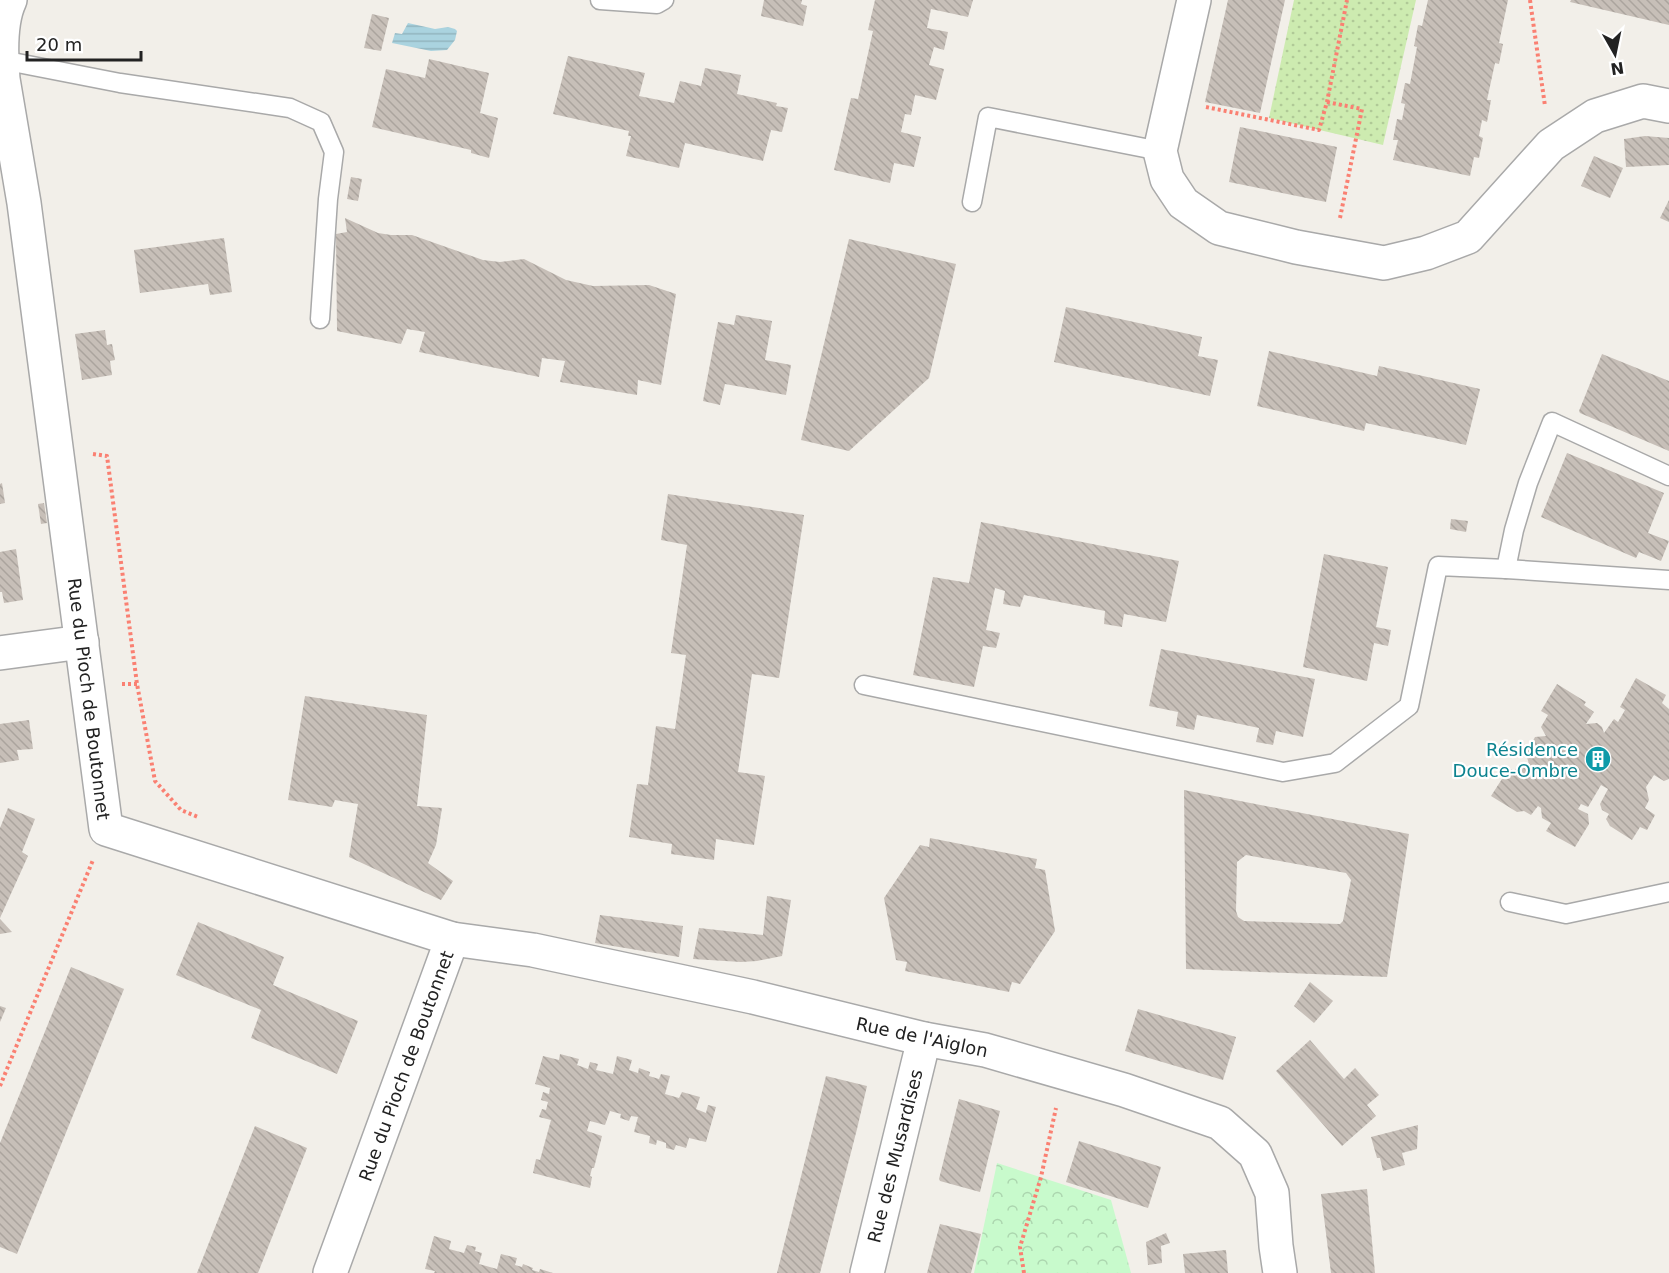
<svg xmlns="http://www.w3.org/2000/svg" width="1669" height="1273" font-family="'DejaVu Sans',sans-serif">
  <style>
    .park { fill: url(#park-crowns) }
    .garden { fill: url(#garden-dots) }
    .water { fill: url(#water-rules) }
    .building { fill: url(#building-back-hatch); fill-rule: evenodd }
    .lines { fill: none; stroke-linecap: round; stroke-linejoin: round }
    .lane-casing { stroke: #a9a9a9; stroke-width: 21 }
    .street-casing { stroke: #a9a9a9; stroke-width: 36 }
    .path { stroke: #fa8072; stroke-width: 4; stroke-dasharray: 3 3; stroke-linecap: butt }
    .lane { stroke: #fff; stroke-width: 18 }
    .street { stroke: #fff; stroke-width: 33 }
    .labels { text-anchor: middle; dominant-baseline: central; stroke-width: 4.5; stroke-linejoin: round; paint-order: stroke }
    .street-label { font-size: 18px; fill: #222; stroke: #fff }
    .culture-label { font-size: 18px; fill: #0d838f; stroke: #fff; text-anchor: end }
  </style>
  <defs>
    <pattern id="park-crowns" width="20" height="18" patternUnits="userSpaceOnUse" patternTransform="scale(1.5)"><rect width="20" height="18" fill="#c8facc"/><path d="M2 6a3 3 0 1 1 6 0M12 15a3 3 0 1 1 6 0" fill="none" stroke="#acd6af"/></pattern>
    <pattern id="garden-dots" width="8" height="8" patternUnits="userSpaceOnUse" patternTransform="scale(1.5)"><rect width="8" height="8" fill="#cdebb0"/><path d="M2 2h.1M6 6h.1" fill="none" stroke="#b0c997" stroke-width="1.8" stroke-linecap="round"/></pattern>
    <pattern id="water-rules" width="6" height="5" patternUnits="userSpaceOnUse" patternTransform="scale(1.5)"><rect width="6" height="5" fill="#aad3df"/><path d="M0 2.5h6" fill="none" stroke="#92b5bf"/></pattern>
    <pattern id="building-back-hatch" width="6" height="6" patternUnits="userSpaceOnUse" patternTransform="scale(1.5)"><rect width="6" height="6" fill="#c7bfb8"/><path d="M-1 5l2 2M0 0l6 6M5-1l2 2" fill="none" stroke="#aba49e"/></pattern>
  </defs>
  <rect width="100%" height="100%" fill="#f2efe9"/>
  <path class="park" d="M997 1163 1111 1200 1131 1273H974Z"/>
  <path class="garden" d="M1294 0H1416L1383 145 1269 118Z"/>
  <path class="water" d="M408 23 435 29 448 27 455 29 457 31 455 40 447 50 431 51 392 43 395 33 402 34Z"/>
  <g class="building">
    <path d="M764 0H802L801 4 807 6 803 26 761 16Z"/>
    <path d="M875 0H973L968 17 931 9 927 28 948 32 944 50 934 47 929 65 944 69 936 100 915 95 911 115 905 114 901 132 921 137 914 167 894 163 890 183 834 170 851 98 858 99 873 31 868 30Z"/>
    <path d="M1228 0H1285L1260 113 1205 102Z"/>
    <path d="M1428 0H1508L1499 43 1503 44 1499 64 1495 63 1487 100H1491L1487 122 1482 120 1479 136 1483 138 1479 158 1474 157 1470 176 1393 160 1398 140H1393L1397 119 1402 120 1405 104 1401 103 1405 83 1410 84 1417 47 1414 46 1418 25 1422 26Z"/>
    <path d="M1571 0H1669V25L1570 2Z"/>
    <path d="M372 14 389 18 381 51 364 48Z"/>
    <path d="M568 56 645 73 639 96 674 103 680 81 701 86 705 68 741 75 737 94 777 103 776 106 788 108 782 132 771 130 763 161 685 143 679 168 626 156 631 136H628L629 131 553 114Z"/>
    <path d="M429 59 489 73 480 113 498 118 489 158 471 153V150L372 127 386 69 425 78Z"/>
    <path d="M1240 127 1337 147 1326 202 1229 182Z"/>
    <path d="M1645 136 1669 138V165L1626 167 1624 139Z"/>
    <path d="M1594 156 1623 168 1610 198 1581 186Z"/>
    <path d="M351 177 362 179 358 201 347 199Z"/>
    <path d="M1669 200V222L1660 218Z"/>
    <path d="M345 218 378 233 391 235H412L483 260 500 262 524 259 566 280 593 286 649 285 676 294 661 385 638 380 637 395 560 382 565 361 542 358 539 377 419 352 425 332 407 329 401 344 337 331 336 234 347 232Z"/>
    <path d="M224 238 232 292 210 295 208 284 140 293 134 250Z"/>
    <path d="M849 239 956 264 929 378 849 451 801 440Z"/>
    <path d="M1066 307 1202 337 1198 356 1218 360 1210 396 1054 362Z"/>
    <path d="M736 315 772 321 765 360 791 365 786 395 725 384 720 405 703 401 718 322 734 325Z"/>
    <path d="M105 330 107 345 112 344 115 360 110 361 112 375 82 380 75 334Z"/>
    <path d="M1269 351 1377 376 1379 366 1480 389 1466 445 1366 423 1364 431 1257 406Z"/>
    <path d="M1602 354 1669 381V451L1580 413 1579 411Z"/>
    <path d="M1567 453 1664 493 1648 533 1669 541 1661 561 1639 552 1636 558 1541 517Z"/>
    <path d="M2 483 5 503 0 504V484Z"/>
    <path d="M668 494 804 515 779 678 752 674 738 772 765 776 754 845 716 839 714 860 671 854 672 844 629 837 637 784 648 785 656 726 675 729 686 655 671 653 687 545 661 540Z"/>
    <path d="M44 503 47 523 41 524 38 504Z"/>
    <path d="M1451 519 1468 521 1466 532 1450 529Z"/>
    <path d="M981 522 1179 561 1166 622 1124 614 1122 627 1104 624 1105 611 1024 595 1020 607 1003 604 1005 591 995 588 986 630 1000 633 996 648 983 646 974 687 913 675 933 577 969 583Z"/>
    <path d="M16 549 23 600 4 603 2 592H0V552Z"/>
    <path d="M1324 554 1388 567 1376 627 1391 630 1388 646 1374 643 1367 681 1303 667Z"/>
    <path d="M1161 649 1315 679 1303 737 1276 731 1273 745 1256 742 1259 728 1197 715 1194 730 1176 726 1178 712 1149 706Z"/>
    <path d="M1636 678 1666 695 1662 703 1669 709V779L1664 781 1654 775 1646 787 1649 800 1645 808 1655 815 1647 830 1640 827 1632 840 1610 826 1606 819 1609 814 1602 810 1600 804 1608 789 1601 785 1588 807 1581 804 1578 809 1588 814 1589 824 1575 847 1546 831 1551 823 1542 818 1541 808 1538 806 1531 815 1524 811 1517 812 1491 796 1509 768 1514 771 1518 766 1529 764 1526 754 1535 737 1546 736 1541 727 1548 715 1541 711 1557 684 1586 702 1584 705 1594 712 1586 724 1597 723 1602 727 1604 733 1614 719 1618 722 1625 710 1620 707Z"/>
    <path d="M305 696 427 715 417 806 442 808 436 845 428 863 453 881 441 900 349 857 358 804 335 800 332 807 288 800Z"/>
    <path d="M29 720 33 749 17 750 19 760 0 763V724Z"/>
    <path d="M1184 790 1409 834 1387 977 1186 969ZM1246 855 1346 873 1351 880 1343 921 1340 924 1244 921 1238 917 1236 911 1237 862Z"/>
    <path d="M8 808 35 819 22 852 28 856 0 918V828Z"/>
    <path d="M930 838 1037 859 1035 868 1045 870 1055 931 1020 984 1012 982 1009 992 905 971 907 962 896 960 884 898 920 845 929 847Z"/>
    <path d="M767 896 791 900 782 956 757 961 741 962 693 959 699 928 763 935Z"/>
    <path d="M600 915 683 926 679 957 595 943Z"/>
    <path d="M0 919 12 932 0 934Z"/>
    <path d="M198 922 284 957 273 985 358 1021 337 1074 251 1038 261 1010 176 975Z"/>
    <path d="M71 967 124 989 17 1254 0 1247V1143Z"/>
    <path d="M1310 982 1333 1001 1314 1023 1294 1006Z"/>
    <path d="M0 1006 6 1008 0 1022Z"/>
    <path d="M1138 1009 1236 1037 1223 1080 1125 1051Z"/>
    <path d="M1310 1040 1344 1079 1355 1068 1379 1095 1367 1105 1376 1116 1342 1146 1276 1071Z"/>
    <path d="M560 1054 579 1059 577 1065 588 1069 590 1062 598 1064 596 1070 613 1074 617 1056 632 1060 629 1070 638 1073 639 1068 650 1072 649 1076 659 1079 661 1074 670 1076 665 1094 679 1098 682 1092 700 1097 696 1109 706 1113 708 1105 716 1107 706 1142 689 1138 686 1148 676 1145 674 1150 666 1148V1143L657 1140 656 1145 649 1143 650 1136 634 1132 638 1117 631 1116 629 1121 620 1118 621 1114 610 1111 605 1125 590 1121 587 1131 602 1136 594 1168H592L590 1176 592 1177 590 1188 533 1173 536 1159 540 1160 551 1120 539 1117 542 1109 546 1110 548 1102 541 1100 543 1092 549 1094 550 1088 535 1084 543 1056 559 1060Z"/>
    <path d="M826 1076 867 1086 857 1129 820 1273H777Z"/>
    <path d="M959 1099 1000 1111 980 1192 940 1181 939 1179Z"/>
    <path d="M1418 1125 1417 1149 1402 1153 1405 1165 1383 1171 1380 1158H1377L1371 1137Z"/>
    <path d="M255 1126 307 1148 258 1273H197Z"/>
    <path d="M1079 1141 1161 1167 1148 1208 1066 1182Z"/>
    <path d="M1367 1189 1375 1273H1331L1321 1194Z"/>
    <path d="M940 1224 981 1234 971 1273H927Z"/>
    <path d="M1166 1233 1170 1243 1161 1246 1162 1263 1148 1265 1146 1242Z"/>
    <path d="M434 1236 451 1241 449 1249 464 1253 467 1245 476 1247 475 1251 482 1253 479 1264 497 1269 501 1254 517 1258 515 1265 522 1267 523 1264 533 1268 532 1270 539 1272 540 1269 553 1273H434L435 1271 425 1269Z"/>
    <path d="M1226 1250 1228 1273H1185L1183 1254Z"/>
  </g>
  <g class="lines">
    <g class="lane-casing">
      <g id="lane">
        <path d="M600 0 657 4 664 0"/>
        <path d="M2 60 120 83 290 108 321 122 334 152 328 199 320 319"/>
        <path d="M972 202 988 117 1160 151"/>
        <path d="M1506 569 1514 530 1528 483 1552 422 1669 476"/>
        <path d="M864 685 1283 772 1335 763 1409 706 1438 566 1506 569 1669 580"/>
        <path d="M1510 902 1566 914 1669 892"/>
      </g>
    </g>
    <g class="street-casing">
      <g id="street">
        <path d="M10 0C0 21 1 55 3 79L24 203 106 829 452 939 330 1273"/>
        <path d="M1194 0 1160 151 1167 179 1183 203 1219 228 1296 247 1384 263 1426 253 1468 237 1551 145 1595 116 1643 101 1669 106"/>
        <path d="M0 653 82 642"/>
        <path d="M452 939 533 950 753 997 924 1039 985 1050 1124 1090 1220 1123 1255 1154 1272 1193 1276 1246 1280 1273"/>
        <path d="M867 1273 924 1039"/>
      </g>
    </g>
    <g class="path">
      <path d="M1530 0 1545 106"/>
      <path d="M1327 102 1362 109 1340 218"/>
      <path d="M1206 107 1319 130 1327 102 1347 0"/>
      <path d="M93 454 107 456 137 684 155 781 181 810 198 817"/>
      <path d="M122 684H137"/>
      <path d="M0 1086 93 860"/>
      <path d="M1024 1273 1020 1247 1041 1177 1056 1108"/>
    </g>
    <use href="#lane" class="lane"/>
    <use href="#street" class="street"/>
  </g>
  <defs>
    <g id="building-disc" transform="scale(1.35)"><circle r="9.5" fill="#0f9aa8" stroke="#fff"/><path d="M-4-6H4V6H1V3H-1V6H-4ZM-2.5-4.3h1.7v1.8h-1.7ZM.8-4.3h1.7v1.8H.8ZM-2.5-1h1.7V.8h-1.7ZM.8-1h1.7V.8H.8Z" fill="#fff"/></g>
  </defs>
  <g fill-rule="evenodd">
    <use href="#building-disc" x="1598" y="759"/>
  </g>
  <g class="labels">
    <g class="street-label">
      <text transform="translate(89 699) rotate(83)">Rue du Pioch de Boutonnet</text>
      <text transform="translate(922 1037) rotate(12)">Rue de l'Aiglon</text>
      <text transform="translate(406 1066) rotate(-70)">Rue du Pioch de Boutonnet</text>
      <text transform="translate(895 1156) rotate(-76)">Rue des Musardises</text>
    </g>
    <g class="culture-label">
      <text x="1578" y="749">Résidence<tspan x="1578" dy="21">Douce-Ombre</tspan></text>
    </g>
  </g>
  <g transform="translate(1615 54) rotate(171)" stroke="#ffffff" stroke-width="4.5" paint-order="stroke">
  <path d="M0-4.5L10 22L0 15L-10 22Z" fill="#222222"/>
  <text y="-9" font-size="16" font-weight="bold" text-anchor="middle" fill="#222222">N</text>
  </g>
  <path d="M27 51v9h114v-9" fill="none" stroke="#222222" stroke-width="3"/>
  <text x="36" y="51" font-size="18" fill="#222222" stroke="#ffffff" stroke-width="4.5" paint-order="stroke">20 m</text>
</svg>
